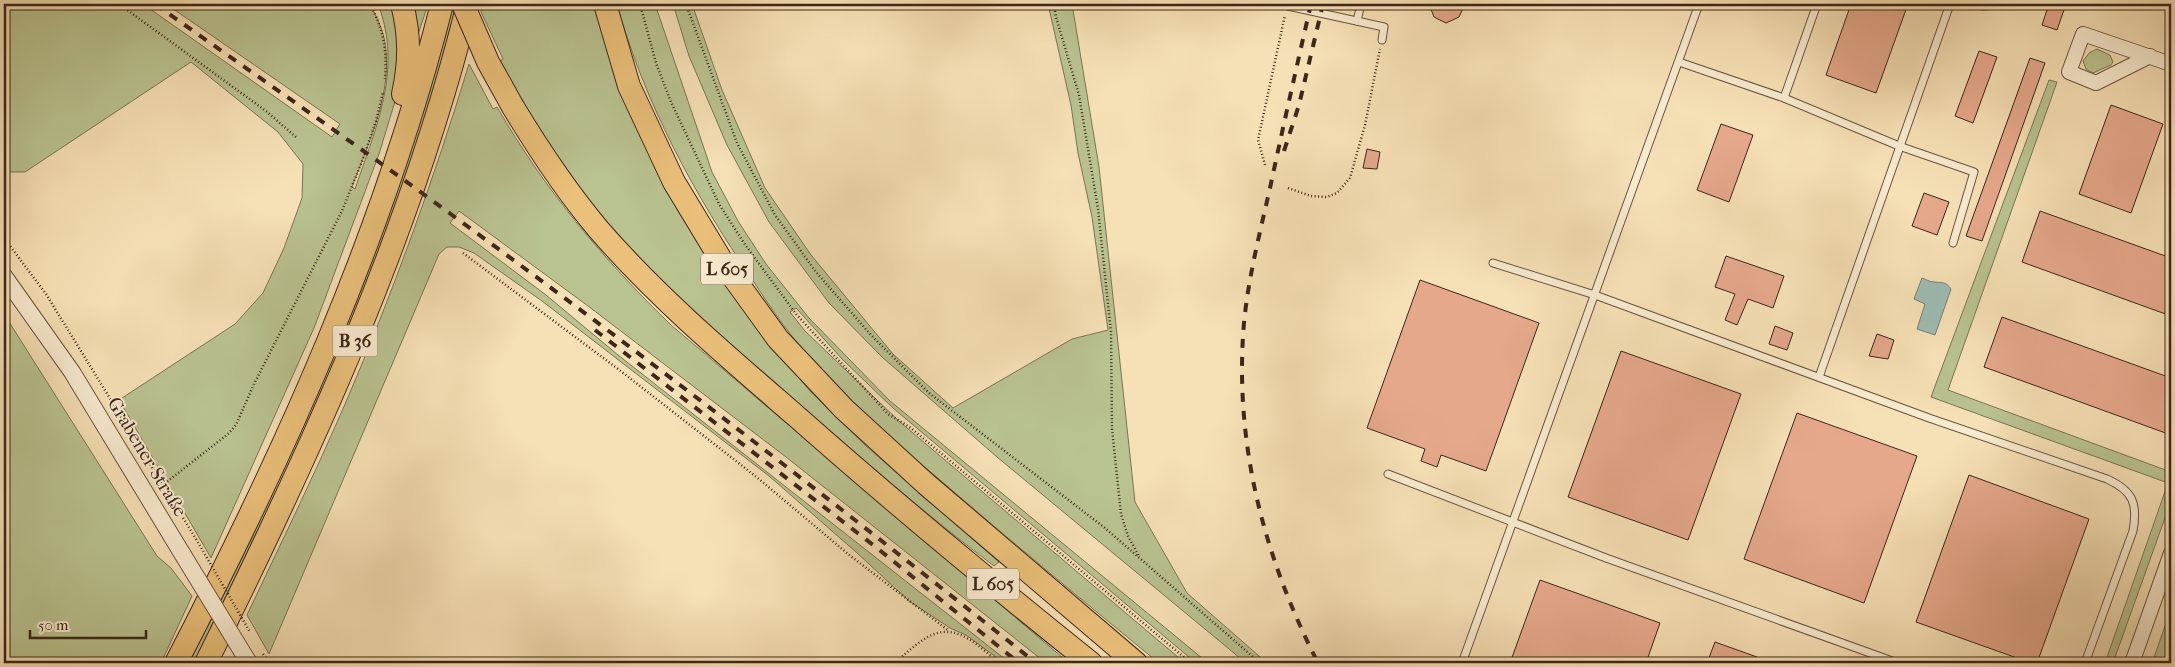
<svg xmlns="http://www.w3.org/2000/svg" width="2175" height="667" font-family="'IM FELL French Canon',serif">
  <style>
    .green { fill: #b9c390; stroke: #7b7455 }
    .water { fill: #9dbcb3; stroke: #778076 }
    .building { fill: #e5a88b; stroke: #3d261a }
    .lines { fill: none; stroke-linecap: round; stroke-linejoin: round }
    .service-casing { stroke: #6b5441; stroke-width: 9 }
    .minor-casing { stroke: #6b5441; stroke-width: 16 }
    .tertiary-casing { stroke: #6b5441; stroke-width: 18 }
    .trunk-casing { stroke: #3d261a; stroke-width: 24 }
    .path { stroke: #3d261a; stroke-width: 2.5; stroke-dasharray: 1 2.5; stroke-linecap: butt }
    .service { stroke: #f9ebcf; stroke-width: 7 }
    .minor { stroke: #f9ebcf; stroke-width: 14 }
    .tertiary { stroke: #f9ebcf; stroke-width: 16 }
    .trunk { stroke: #ebc07a; stroke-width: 22 }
    .rail { stroke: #3d261a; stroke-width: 4; stroke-dasharray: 9 9; stroke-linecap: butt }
    .tertiary-bridge-casing { stroke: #6b5441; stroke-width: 18; stroke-linecap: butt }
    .trunk-bridge-casing { stroke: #3d261a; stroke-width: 24; stroke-linecap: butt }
    .path-bridge { stroke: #3d261a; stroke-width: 2.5; stroke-dasharray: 1 2.5; stroke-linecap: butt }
    .tertiary-bridge { stroke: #f9ebcf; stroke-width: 16 }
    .trunk-bridge { stroke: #ebc07a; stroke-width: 22 }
    .labels { text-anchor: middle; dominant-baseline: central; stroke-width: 4; stroke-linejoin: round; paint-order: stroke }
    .shield { fill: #f9ebcf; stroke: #756150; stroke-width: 1 }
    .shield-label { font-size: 18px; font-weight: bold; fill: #3d261a }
    .street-label { font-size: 19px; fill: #3d261a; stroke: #f9ebcf }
  </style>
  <rect width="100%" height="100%" fill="#f6e0b5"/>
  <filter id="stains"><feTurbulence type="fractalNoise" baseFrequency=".004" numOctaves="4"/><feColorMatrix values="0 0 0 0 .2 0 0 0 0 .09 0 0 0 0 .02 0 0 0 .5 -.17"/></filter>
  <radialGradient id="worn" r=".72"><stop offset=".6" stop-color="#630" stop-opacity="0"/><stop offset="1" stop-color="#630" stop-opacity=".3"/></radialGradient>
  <g class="green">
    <path d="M4 4H143L332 137 340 124 166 4H370C376 16 383 29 385 43 393 92 369 142 352 187L355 189C376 127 403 69 378 4H396L400 85 379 154 314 328 211 558 119 400 235 324 263 293 284 248 302 198 303 164 278 132 191 62 25 172H9L4 163Z"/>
    <path d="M409 4H428L417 38Z"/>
    <path d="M452 4H459L448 44 400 197 323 394 196 663H188Z"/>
    <path d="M483 4H593L607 46 767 340 810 391 866 446 999 562 994 566C926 515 863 459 799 404 731 346 661 289 603 220 562 172 531 117 499 62L503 59 481 12Z"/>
    <path d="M617 4H655L712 172 738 221 766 264 809 318 890 401 1208 663H1196L893 408 843 360 796 308 790 312 805 331 900 422 1185 663H1159L1154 659C1087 604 1020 549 954 492 905 450 855 408 812 359 789 335 770 307 752 279 695 196 644 102 617 4Z"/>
    <path d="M673 4H692L722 90 765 188 811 255 893 354 953 408 1072 339 1108 330 1092 217 1078 153 1071 105 1048 4H1072L1099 167 1135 502 1187 593 1267 663H1246L997 457 882 357 829 303 769 222 727 145 689 56Z"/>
    <path d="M2097 49 2110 55 2113 62 2111 65 2093 73 2086 69 2083 61 2089 53Z"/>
    <path d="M469 64 493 109 497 107C545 190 602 258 671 325L1069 663H1046L786 457 588 306 459 211 450 223 546 295 618 355 1010 663H1004L966 635 950 628 909 601 856 552 769 476 542 301 474 253 459 247H447L439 254 269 654 247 615C280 545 315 474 346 402 393 292 434 179 469 64Z"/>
    <path d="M2049 80 2057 82 1948 390 2171 472V501L2113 663H2105L2168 483 1931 397Z"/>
    <path d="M4 314 157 556 171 568 192 596 161 663H4Z"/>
    <path d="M2171 609V663H2152Z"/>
  </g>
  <path class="water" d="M1922 278C1925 279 1930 282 1934 282 1943 283 1945 281 1951 289L1935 335 1917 329 1925 304 1914 299Z"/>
  <g class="building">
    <path d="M1429 4H1465L1459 17 1446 23 1434 17Z"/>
    <path d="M1851 4H1908L1876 93 1826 75Z"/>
    <path d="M2049 4H2066L2057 30 2042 25Z"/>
    <path d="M1979 51 1997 57 1973 123 1955 116Z"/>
    <path d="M2030 58 2045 63 1982 241 1966 236Z"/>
    <path d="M2111 105 2163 124 2131 213 2079 194Z"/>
    <path d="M1721 124 1753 135 1729 202 1697 190Z"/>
    <path d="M1367 149 1380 152 1377 169 1363 168Z"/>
    <path d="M1924 193 1949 202 1937 235 1912 226Z"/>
    <path d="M2040 211 2171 258V316L2022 262Z"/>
    <path d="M1726 256 1784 276 1773 308 1748 299 1737 325 1725 320 1735 294 1715 287Z"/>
    <path d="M1420 280 1539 323 1486 471 1441 455 1437 467 1421 461 1425 449 1367 428Z"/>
    <path d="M2002 317 2171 378V435L1984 367Z"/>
    <path d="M1775 326 1793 333 1787 350 1769 344Z"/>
    <path d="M1877 334 1894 340 1888 359 1869 356Z"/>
    <path d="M1621 351 1741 394 1688 540 1568 497Z"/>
    <path d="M1797 413 1917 456 1864 603 1744 559Z"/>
    <path d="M1969 475 2089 519 2037 663H2031L1916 622Z"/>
    <path d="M1540 580 1660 623 1646 663H1510Z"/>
    <path d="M1715 642 1771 662 1770 663H1707Z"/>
  </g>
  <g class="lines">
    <g class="service-casing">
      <g id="service">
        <path d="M1288 4V6L1384 27 1382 40"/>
        <path d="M1972 4 1983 6 2008 4"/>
        <path d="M1357 21 1361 4"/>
        <path d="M1679 62 1784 98 1899 146 1974 172 1953 243"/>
        <path d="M1784 98 1817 4"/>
        <path d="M1493 263 1595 295 1929 418 2107 479C2133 491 2138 503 2133 531L2085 663"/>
        <path d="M1819 377 1950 4"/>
        <path d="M1388 474 1606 558 1898 663"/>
        <path d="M1462 663 1699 4"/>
      </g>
    </g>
    <g class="minor-casing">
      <g id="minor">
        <path d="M2150 56 2096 83 2069 72 2083 34 2171 64"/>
        <path d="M2132 663 2171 553"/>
      </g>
    </g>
    <g class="tertiary-casing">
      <path id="tertiary" d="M4 276 72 372 183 555"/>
    </g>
    <g class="trunk-casing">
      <g id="trunk">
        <path d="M402 4C410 35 410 62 403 94"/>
        <path d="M605 4 629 86 674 182 723 263 778 339 844 409 926 484 1136 663"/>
        <path d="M513 107C539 150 566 191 599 230 658 298 728 357 796 416 892 501 991 583 1091 663"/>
        <path d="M176 663C285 453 384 234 442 4"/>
        <path d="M206 663C311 451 411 234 468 4"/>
      </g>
    </g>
    <g class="path">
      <path d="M119 4 266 111 297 138"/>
      <path d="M370 4C384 31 387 49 385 79"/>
      <path d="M640 4 656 63 671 102 719 204 744 243 796 314 888 414 911 428 1191 663"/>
      <path d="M686 4 737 143 775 215 816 272 871 335 929 393 1105 528 1260 663"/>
      <path d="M1054 4 1056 17 1079 95 1098 209 1111 332 1112 429 1121 514 1128 536 1139 556"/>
      <path d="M1265 165 1258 140 1285 15"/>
      <path d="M1288 188 1311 196 1327 197 1337 193 1350 178 1365 125 1380 49"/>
      <path d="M4 238 46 294 196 539"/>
      <path d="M463 253 622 372 759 479 848 554 949 631"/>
      <path d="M159 488 228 434 236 425 254 384 342 211 363 159 376 121 383 92"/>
      <path d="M263 654 269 663"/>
      <path d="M894 663C906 654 918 641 932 635 958 623 981 648 999 663"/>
    </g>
    <use href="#service" class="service"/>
    <use href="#minor" class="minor"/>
    <use href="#tertiary" class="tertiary"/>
    <use href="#trunk" class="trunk"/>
    <g class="rail">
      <path d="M155 4C254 74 354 143 452 215 651 360 844 510 1036 663"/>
      <path d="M1311 4C1297 65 1283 127 1270 188 1259 237 1246 286 1243 336 1236 452 1266 561 1318 663"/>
      <path d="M1284 151 1299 105 1323 4"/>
      <path d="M595 330 877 548 1019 663"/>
    </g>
    <g class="tertiary-bridge-casing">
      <path id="tertiary-bridge" d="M183 555 249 663"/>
    </g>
    <g class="trunk-bridge-casing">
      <path id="trunk-bridge" d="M463 4 488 62 513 107"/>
    </g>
    <path class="path-bridge" d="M196 539 250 632"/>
    <use href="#tertiary-bridge" class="tertiary-bridge"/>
    <use href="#trunk-bridge" class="trunk-bridge"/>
  </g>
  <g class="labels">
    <g class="shield">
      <rect x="701" y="253.5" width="52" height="31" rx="4"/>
      <rect x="332.5" y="325.5" width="45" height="31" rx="4"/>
      <rect x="967" y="568.5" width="52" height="31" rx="4"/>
    </g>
    <g class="shield-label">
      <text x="727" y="269">L 605</text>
      <text x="355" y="341">B 36</text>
      <text x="993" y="584">L 605</text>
    </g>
    <g class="street-label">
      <text transform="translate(147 457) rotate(59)">Grabener Straße</text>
    </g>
  </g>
  <rect width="2175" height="667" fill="none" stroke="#f6e0b5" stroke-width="20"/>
  <rect x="5" y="5" width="2165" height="657" fill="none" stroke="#3d261a" stroke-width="2.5"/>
  <rect x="10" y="10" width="2155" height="647" fill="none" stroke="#3d261a"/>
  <path d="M30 630v8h116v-8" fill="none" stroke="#3d261a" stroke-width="2.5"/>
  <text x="38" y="630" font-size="15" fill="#3d261a" stroke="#f9ebcf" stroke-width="4" paint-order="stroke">50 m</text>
  <rect width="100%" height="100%" filter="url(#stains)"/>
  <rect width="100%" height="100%" fill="url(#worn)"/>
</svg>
